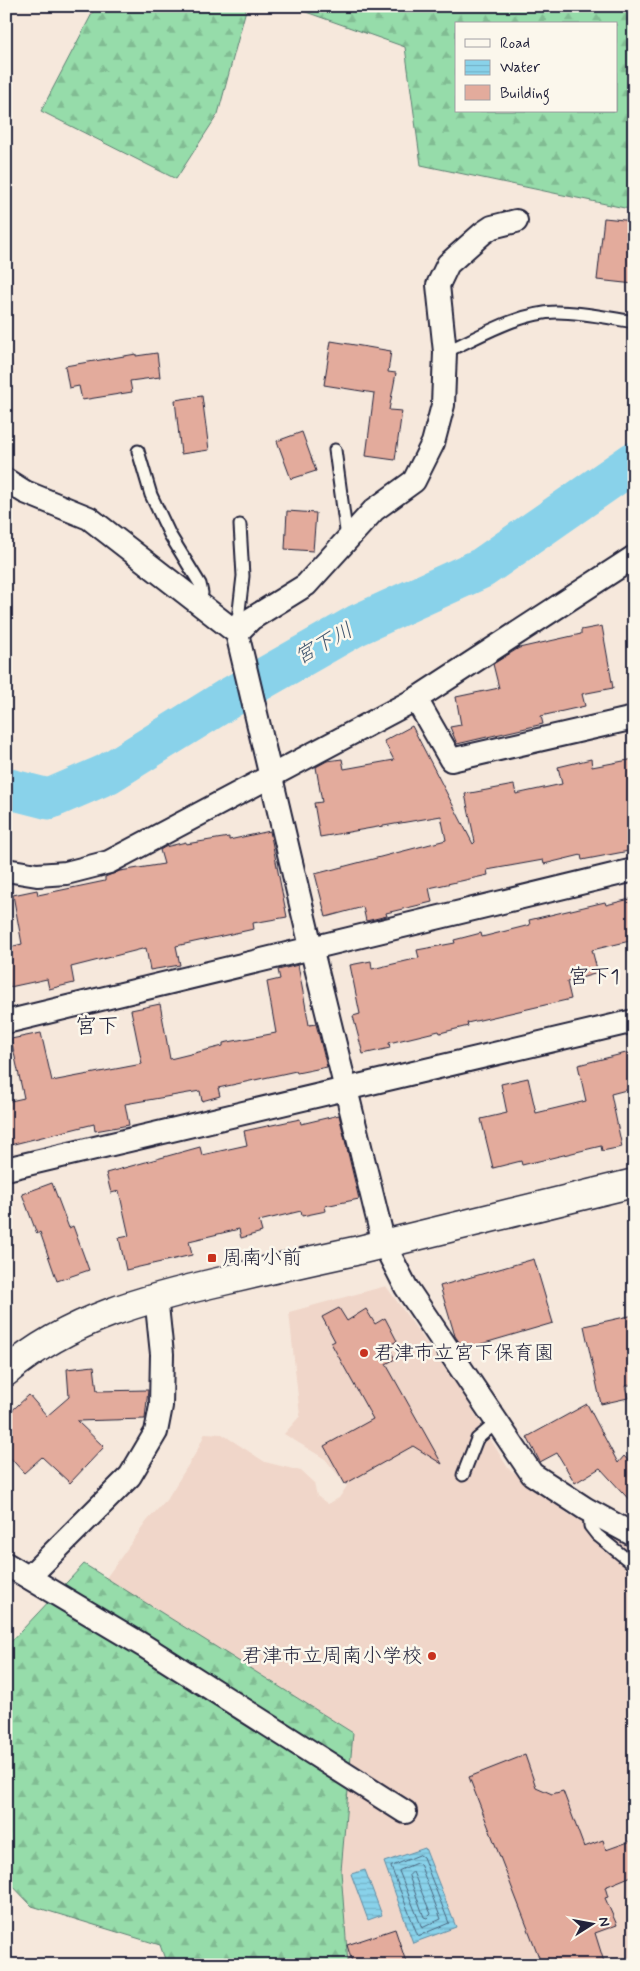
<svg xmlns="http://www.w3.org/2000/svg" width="640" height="1971" font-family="Mynerve,'Klee One',sans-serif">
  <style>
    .built { fill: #f0d6c9 }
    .forest { fill: url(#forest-firs); stroke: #5c7f72; fill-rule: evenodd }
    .water { fill: url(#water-rules); stroke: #608ca4 }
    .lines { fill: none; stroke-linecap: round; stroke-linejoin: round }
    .shore { stroke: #4b6881; stroke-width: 1 }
    .river { stroke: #89d2ea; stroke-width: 41 }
    .building { fill: #e3ab9c; stroke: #22223b }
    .lane-casing { stroke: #22223b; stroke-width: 15 }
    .street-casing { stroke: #22223b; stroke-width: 26 }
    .secondary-casing { stroke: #22223b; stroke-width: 31 }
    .lane { stroke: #fbf7ec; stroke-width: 11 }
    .street { stroke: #fbf7ec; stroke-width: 22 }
    .secondary { stroke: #fbf7ec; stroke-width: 28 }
    .poi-dot { fill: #c8321e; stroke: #fbf7ec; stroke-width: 2 }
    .labels { text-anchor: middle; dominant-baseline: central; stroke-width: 5; stroke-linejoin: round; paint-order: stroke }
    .poi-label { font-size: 20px; fill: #22223b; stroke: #fbf7ec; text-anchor: start }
    .water-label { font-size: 21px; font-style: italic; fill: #415770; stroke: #fbf7ec }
    .neighbourhood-label { font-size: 21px; fill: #22223b; stroke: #fbf7ec }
    .quarter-label { font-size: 22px; fill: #22223b; stroke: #fbf7ec }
  </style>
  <defs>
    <pattern id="forest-firs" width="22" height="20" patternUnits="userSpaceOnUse" patternTransform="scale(1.25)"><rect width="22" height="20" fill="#96dcaa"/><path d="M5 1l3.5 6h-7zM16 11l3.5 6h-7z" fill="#81bc93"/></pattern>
    <pattern id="water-rules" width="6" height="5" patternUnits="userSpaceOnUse" patternTransform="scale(1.25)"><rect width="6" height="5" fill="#89d2ea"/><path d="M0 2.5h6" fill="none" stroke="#76b4ca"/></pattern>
  </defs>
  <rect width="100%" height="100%" fill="#f6e8dc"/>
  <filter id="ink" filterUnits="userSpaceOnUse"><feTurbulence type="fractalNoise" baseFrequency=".02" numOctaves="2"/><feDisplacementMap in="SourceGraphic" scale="10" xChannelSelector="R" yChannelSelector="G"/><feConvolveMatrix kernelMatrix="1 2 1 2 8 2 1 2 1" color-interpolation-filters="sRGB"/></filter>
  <g filter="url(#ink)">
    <path class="built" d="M386 1286 463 1394 508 1468 570 1515 634 1549V1965H348L341 1871 353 1733 106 1578 147 1521 167 1499 197 1451 205 1433 222 1434 265 1462 301 1471 314 1483 317 1496 328 1504 339 1498 347 1486 325 1459 284 1434 300 1416 289 1312Z"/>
    <g class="forest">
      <path d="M96 6H247L218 114 176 179 41 111Z"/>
      <path d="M289 6H634V210L421 165 405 47ZM456 24H616V111H456Z"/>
      <path d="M84 1564 353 1733 341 1871 348 1965H167L160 1945 32 1906 6 1879V1647Z"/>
    </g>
    <g class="water">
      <path d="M425 1848 456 1927 413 1943 384 1862Z"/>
      <path d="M365 1870 382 1915 368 1920 351 1874Z"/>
    </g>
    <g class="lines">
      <g class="shore">
        <path d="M420 1855 423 1857 449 1923 418 1936 391 1867Z"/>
        <path d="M417 1863 420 1864 441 1919 422 1928 399 1871Z"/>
        <path d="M413 1872 431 1914 427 1918 424 1917 409 1876Z"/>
      </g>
      <path class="river" d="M6 788 49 799 107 774 229 698 357 625 482 568 634 462"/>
    </g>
    <g class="building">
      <path d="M604 218 634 221V284L597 280Z"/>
      <path d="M331 341 391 351 388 372 396 373 389 410 402 411 395 460 366 456 374 393 324 385Z"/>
      <path d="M157 353 160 377 130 381 132 392 82 400 79 386 69 388 65 366 136 354V356Z"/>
      <path d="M202 396 209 450 181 454 175 400Z"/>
      <path d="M302 432 316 471 291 479 277 441Z"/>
      <path d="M287 511 316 513 313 551 285 549Z"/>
      <path d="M602 626 613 688 582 694 585 706 541 716 543 724 457 744 450 727 461 725 456 697 499 688 493 664 519 648 581 634V630Z"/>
      <path d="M412 726 473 844 475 842 465 794 514 785 516 794 562 784 558 767 591 759 592 767 634 759V850L582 860 581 855 544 864 543 860 487 870 488 875 429 888 432 902 386 913 387 916 366 921 363 907 326 917 315 874 446 840 441 816 320 837 314 803 322 802 316 767 327 761 342 759 344 769 394 760 384 741Z"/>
      <path d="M270 831 287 917 253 923 254 929 176 946 180 965 150 970 146 948 71 967 74 983 49 989 47 979 10 987 6 970V948L22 944 13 895 37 890 38 895 105 881V877L120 871 164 864 160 850 165 847 186 842V844L229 837V840Z"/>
      <path d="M634 898V940L592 950 598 973 567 982 571 999 467 1023 468 1026 440 1033 439 1031 389 1043 390 1048 363 1054 353 1016 360 1014 350 965 371 961 372 969 419 958 417 950 455 943 454 940 481 933 482 937 530 925 529 920 605 902 606 905Z"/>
      <path d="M298 965 309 1025 316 1024 327 1067 297 1073 296 1071 218 1088 220 1096 202 1101 200 1091 125 1104 129 1125 95 1131 94 1124 6 1146V1102L24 1098 11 1039 41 1033 52 1081 142 1064 131 1010 160 1004 170 1059 223 1046V1043L276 1033 267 982 280 979 278 970Z"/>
      <path d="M634 1051V1088L611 1094 622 1147 602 1151 601 1146 522 1165 521 1161 493 1168 481 1119 507 1113 501 1084 528 1078 536 1113 586 1101 578 1065Z"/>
      <path d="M339 1115 359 1199 325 1206 326 1211 302 1216 301 1211 259 1221 262 1232 241 1238 239 1229 189 1241 192 1255 126 1270 119 1238 129 1236 119 1191 111 1193 106 1173 200 1147 202 1155 247 1145 244 1131 300 1119 301 1124Z"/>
      <path d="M52 1183 69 1228 73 1226 89 1270 57 1281 40 1232 37 1234 22 1194Z"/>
      <path d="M534 1259 553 1323 464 1349 455 1336 440 1286Z"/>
      <path d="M339 1308 347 1321 366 1309 375 1324 385 1318 397 1341 388 1346 395 1359 386 1364 442 1464 413 1446 345 1484 324 1446 373 1419 331 1343 335 1341 322 1317Z"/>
      <path d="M634 1315V1384L625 1386 628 1398 601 1404 584 1326Z"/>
      <path d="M94 1366 97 1391 148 1390 145 1419 77 1421 104 1447 70 1483 42 1457 24 1473 6 1453V1416L29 1395 47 1416 69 1397 67 1369Z"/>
      <path d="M587 1404 618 1463 624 1456 634 1467V1505L600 1468 575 1483 557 1453 540 1462 527 1437Z"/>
      <path d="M525 1755 536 1787 552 1794 563 1791 584 1847 603 1840 606 1850 634 1840V1875L605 1887 608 1897 605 1898 617 1925 595 1933 605 1965H542L469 1777Z"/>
      <path d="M395 1929 407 1965H353L347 1945Z"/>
    </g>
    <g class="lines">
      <g class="lane-casing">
        <g id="lane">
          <path d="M445 352C479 337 519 312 557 312 583 312 609 318 634 322"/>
          <path d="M335 450 347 538"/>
          <path d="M138 451 151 495 170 535 200 584 202 593 200 603"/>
          <path d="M237 628 243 576 240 525"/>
          <path d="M463 1475 477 1439 497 1422"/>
          <path d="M589 1511 590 1526 597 1535 634 1565"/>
        </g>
      </g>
      <g class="street-casing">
        <g id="street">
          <path d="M6 480 25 492 89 518 237 633 311 947 384 1244 406 1287 532 1474 586 1509 634 1535"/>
          <path d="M237 633 251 619 306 585 374 510 414 481 433 443 443 405 445 352 438 285 448 264 483 233 492 227 516 221"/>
          <path d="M416 699 451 760 634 718"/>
          <path d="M6 870 37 875 66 873 109 862 416 699 634 557"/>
          <path d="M6 1022 634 870"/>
          <path d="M6 1169 634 1021"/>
          <path d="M6 1564 144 1646 405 1812"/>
          <path d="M29 1577 130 1476 156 1432 161 1406 162 1354 156 1296"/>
        </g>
      </g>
      <g class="secondary-casing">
        <path id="secondary" d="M6 1372C69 1318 148 1298 227 1280 269 1270 312 1260 355 1251 448 1229 541 1205 634 1183"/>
      </g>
      <use href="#lane" class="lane"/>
      <use href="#street" class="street"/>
      <use href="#secondary" class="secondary"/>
    </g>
  </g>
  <g class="poi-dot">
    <rect x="207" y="1253" width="10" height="10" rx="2.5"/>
    <circle cx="364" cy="1353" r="5"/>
    <circle cx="432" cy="1656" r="5"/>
  </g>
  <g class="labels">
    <g class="poi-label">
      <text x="222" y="1258">周南小前</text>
      <text x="374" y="1353">君津市立宮下保育園</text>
      <text x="422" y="1656" text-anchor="end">君津市立周南小学校</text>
    </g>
    <g class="water-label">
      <text transform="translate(324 644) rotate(-29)">宮下川</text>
    </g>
    <g class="neighbourhood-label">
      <text x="594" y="977">宮下1</text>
    </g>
    <g class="quarter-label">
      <text x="97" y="1027">宮下</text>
    </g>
  </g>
  <rect width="640" height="1971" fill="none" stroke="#fbf7ec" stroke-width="25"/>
  <rect x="12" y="12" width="615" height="1946" fill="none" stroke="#22223b" stroke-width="2" filter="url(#ink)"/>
  <rect x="455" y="22" width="162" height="90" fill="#fbf7ec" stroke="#a4a2a5"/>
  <rect x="465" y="39" width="25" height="8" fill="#fbf7ec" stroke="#a4a2a5"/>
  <text x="500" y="48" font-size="15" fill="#22223b">Road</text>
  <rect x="465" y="60" width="25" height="15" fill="url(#water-rules)" stroke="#a4a2a5"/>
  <text x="500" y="72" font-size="15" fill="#22223b">Water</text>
  <rect x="465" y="85" width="25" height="15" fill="#e3ab9c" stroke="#a4a2a5"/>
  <text x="500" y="98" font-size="15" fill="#22223b">Building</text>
  <g transform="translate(592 1924) rotate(79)" stroke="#fbf7ec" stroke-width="4" paint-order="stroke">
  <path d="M0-4L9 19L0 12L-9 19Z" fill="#22223b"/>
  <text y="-8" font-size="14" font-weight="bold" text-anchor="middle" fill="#22223b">N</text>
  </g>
</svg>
